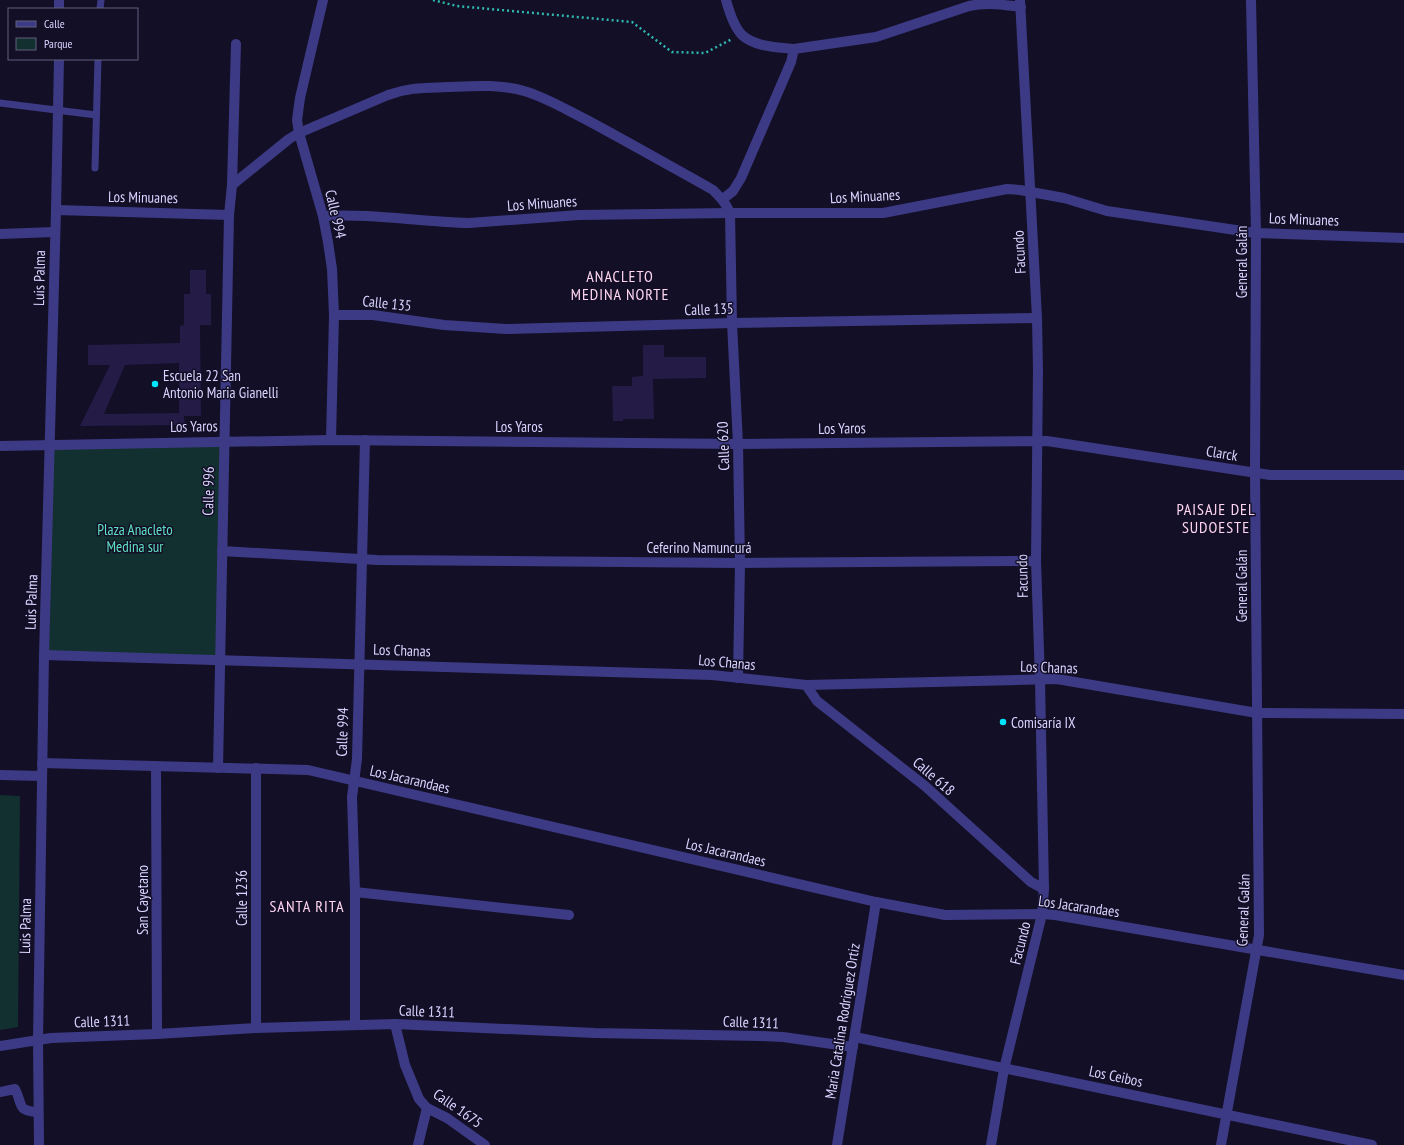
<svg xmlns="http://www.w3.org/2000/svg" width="1404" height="1145" font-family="'PT Sans Narrow',sans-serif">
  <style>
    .green { fill: #12302f }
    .building { fill: #241b47; fill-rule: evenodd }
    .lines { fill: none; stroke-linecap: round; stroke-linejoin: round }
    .path { stroke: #2fb8b0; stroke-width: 2.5; stroke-dasharray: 2 3; stroke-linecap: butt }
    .lane { stroke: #3d3a85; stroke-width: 7 }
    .street { stroke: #3d3a85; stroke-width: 10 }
    .poi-dot { fill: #00e5ff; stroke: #130f26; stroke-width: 1.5 }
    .labels { text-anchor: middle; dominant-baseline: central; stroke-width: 3; stroke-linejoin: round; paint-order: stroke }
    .street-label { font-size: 15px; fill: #d9d4ff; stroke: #130f26 }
    .poi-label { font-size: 15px; fill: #d9d4ff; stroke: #130f26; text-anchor: start }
    .park-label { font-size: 15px; fill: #5fe0c0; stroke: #130f26 }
    .neighbourhood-label { font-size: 16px; letter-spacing: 1px; fill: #ffd6f0; stroke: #130f26 }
  </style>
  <rect width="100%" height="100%" fill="#130f26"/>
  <g class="green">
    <path d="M224 441 219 660 44 655 50 445Z"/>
    <path d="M0 795 20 796 18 1027 0 1030Z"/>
  </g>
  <g class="building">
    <path d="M190 270H206V294H211V325H200L201 416H184L185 425 80 426 110 365H88V345L180 343V326L184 325V294H190ZM179 363V413L104 414 125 365Z"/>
    <path d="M643 345H664V357H706V378L653 379 654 419H623V421H613L612 386H632V377L643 376Z"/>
  </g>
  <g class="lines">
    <path class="path" d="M433 0 457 6 632 22 672 52 705 53 732 39"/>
    <g class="lane">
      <path d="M100 9 101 0"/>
      <path d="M0 103 96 115"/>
      <path d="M95 168 98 59"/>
    </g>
    <g class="street">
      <path d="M323 0 300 98 297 120 299 133 323 216 328 242 332 269 334 315 331 440"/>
      <path d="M726 0C729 11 734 27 742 35 755 47 777 47 794 49"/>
      <path d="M59 9V0"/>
      <path d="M232 185 289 139 299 133 388 95C410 87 426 88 448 87 473 86 500 84 524 91 545 97 565 109 585 119 628 142 670 166 713 190 720 197 726 203 730 213L732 323 738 444 740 563 738 678"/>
      <path d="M723 199 733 191 741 178 791 62 794 49 876 37 969 6C987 2 1003 5 1021 7"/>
      <path d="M56 210 229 215"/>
      <path d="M323 216C372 213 420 222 469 223L579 215 730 213H883L1007 189 1020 190 1064 198 1107 211 1256 233 1404 238"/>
      <path d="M0 234 55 232"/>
      <path d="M334 315H373L444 325 506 329 732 323 1037 318"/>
      <path d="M0 446 331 440 738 444 1047 441 1270 475H1404"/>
      <path d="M222 551 377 560 740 563 1036 561"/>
      <path d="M44 655 712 675 806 685 1057 679 1257 713 1404 714"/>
      <path d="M806 685 817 701 925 786 1031 882 1044 889"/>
      <path d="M42 763 308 770 876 902 945 915 1042 914 1055 915 1404 975"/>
      <path d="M156 766 157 1034"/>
      <path d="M218 768 229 215 232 185 236 44"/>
      <path d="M256 768V1028"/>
      <path d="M0 775 42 776"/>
      <path d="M355 892 569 915"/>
      <path d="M395 1024 405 1065 419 1099 427 1108 447 1118 485 1145"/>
      <path d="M355 1025V892L352 797 357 759 365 440"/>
      <path d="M855 1037 1372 1145"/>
      <path d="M0 1046 51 1038 157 1034 256 1028 395 1024 595 1033 760 1036 783 1037 853 1047"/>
      <path d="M0 1092 15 1089C23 1104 16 1111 38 1112"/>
      <path d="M39 1145 38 1040 44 655 56 210 59 59"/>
      <path d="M418 1145 427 1108"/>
      <path d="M837 1145 876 902"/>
      <path d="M991 1145 1004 1069 1042 914 1044 889 1040 680 1036 561 1038 371 1037 318 1020 0"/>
      <path d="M1221 1145 1259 935 1255 473 1256 233 1251 0"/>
    </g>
  </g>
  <g class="poi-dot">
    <circle cx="155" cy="384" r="4"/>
    <circle cx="1003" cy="722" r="4"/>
  </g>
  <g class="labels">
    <g class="street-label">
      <text transform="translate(865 196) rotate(-3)">Los Minuanes</text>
      <text transform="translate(143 197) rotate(1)">Los Minuanes</text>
      <text transform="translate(542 203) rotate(-4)">Los Minuanes</text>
      <text transform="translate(336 214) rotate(77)">Calle 994</text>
      <text transform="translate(1304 219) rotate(2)">Los Minuanes</text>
      <text transform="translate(1019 252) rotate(-93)">Facundo</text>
      <text transform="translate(1241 262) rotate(-90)">General Galán</text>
      <text transform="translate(39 278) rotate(-89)">Luis Palma</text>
      <text transform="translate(387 303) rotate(6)">Calle 135</text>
      <text transform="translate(709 309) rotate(-2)">Calle 135</text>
      <text transform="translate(194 426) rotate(-1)">Los Yaros</text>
      <text x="519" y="426">Los Yaros</text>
      <text transform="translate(842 428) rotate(-1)">Los Yaros</text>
      <text transform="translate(723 446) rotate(-92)">Calle 620</text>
      <text transform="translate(1222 453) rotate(9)">Clarck</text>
      <text transform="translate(208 491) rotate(-89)">Calle 996</text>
      <text x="699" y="547">Ceferino Namuncurá</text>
      <text transform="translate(1022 576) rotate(-91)">Facundo</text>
      <text transform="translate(1241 586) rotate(-90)">General Galán</text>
      <text transform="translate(31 602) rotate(-88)">Luis Palma</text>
      <text transform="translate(402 650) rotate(2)">Los Chanas</text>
      <text transform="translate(727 662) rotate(5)">Los Chanas</text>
      <text transform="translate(1049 667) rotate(2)">Los Chanas</text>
      <text transform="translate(342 732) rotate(-88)">Calle 994</text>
      <text transform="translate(934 776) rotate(41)">Calle 618</text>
      <text transform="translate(410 779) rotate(13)">Los Jacarandaes</text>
      <text transform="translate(726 852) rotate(13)">Los Jacarandaes</text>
      <text transform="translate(241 898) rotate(-90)">Calle 1236</text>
      <text transform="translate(142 900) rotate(-90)">San Cayetano</text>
      <text transform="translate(1079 906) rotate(8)">Los Jacarandaes</text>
      <text transform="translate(1243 910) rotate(-88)">General Galán</text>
      <text transform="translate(25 926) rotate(-89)">Luis Palma</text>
      <text transform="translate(1020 943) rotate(-76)">Facundo</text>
      <text transform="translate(427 1011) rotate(2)">Calle 1311</text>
      <text transform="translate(102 1021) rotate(-2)">Calle 1311</text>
      <text transform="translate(842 1021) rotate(-81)">Maria Catalina Rodriguez Ortiz</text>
      <text transform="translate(751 1022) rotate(2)">Calle 1311</text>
      <text transform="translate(1116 1076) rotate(12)">Los Ceibos</text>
      <text transform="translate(458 1108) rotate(35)">Calle 1675</text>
    </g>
    <g class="poi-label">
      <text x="163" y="375">Escuela 22 San<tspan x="163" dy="17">Antonio Maria Gianelli</tspan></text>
      <text x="1011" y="722">Comisaría IX</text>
    </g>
    <g class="park-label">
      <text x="135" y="529">Plaza Anacleto<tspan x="135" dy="17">Medina sur</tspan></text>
    </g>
    <g class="neighbourhood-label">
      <text x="620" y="276">ANACLETO<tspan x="620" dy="18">MEDINA NORTE</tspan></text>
      <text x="1216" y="509">PAISAJE DEL<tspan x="1216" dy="18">SUDOESTE</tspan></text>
      <text x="307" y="906">SANTA RITA</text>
    </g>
  </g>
  <rect x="8" y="8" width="130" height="52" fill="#130f26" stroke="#625e7d"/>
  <rect x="16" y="21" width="20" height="6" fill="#3d3a85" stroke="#625e7d"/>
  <text x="44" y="28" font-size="12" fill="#d9d4ff">Calle</text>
  <rect x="16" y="38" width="20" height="12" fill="#12302f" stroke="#625e7d"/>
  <text x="44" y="48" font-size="12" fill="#d9d4ff">Parque</text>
</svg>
